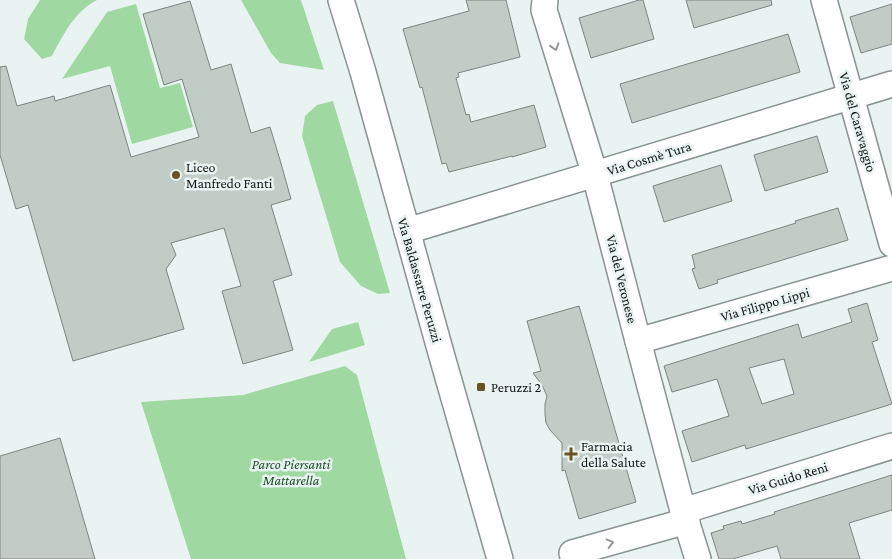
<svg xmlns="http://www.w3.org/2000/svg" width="892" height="559" font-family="'Crimson Pro',serif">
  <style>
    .green { fill: #a0d8a1 }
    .building { fill: #c2ccc7; stroke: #7c8480; fill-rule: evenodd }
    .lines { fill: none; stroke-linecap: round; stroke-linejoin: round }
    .minor-casing { stroke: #899391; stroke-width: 28 }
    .minor { stroke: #fff; stroke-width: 25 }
    .oneway { stroke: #949695 }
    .poi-dot { fill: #665422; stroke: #e9f4f2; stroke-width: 2 }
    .labels { text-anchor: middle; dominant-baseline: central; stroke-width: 5; stroke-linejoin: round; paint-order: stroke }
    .street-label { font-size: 14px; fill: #111514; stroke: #e9f4f2 }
    .poi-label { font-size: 14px; fill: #111514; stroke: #e9f4f2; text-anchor: start }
    .park-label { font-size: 14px; font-style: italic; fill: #1a4e1f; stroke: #e9f4f2 }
  </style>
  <rect width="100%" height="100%" fill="#e9f4f2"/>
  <g class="green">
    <path d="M40 0H97C75 11 63 35 52 56L42 59 24 39 28 19Z"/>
    <path d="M241 0H301L324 70 280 63 271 53Z"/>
    <path d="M136 4 160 88 180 83 193 127 132 144 110 66 62 79 107 12Z"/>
    <path d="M333 101 390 293 378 294 361 286 340 262 302 136 305 116 317 105Z"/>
    <path d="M358 322 365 345 309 362 332 329Z"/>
    <path d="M345 366 357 375 406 559H191L141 402 243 395Z"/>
  </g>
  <g class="building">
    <path d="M466 0H506L520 57 458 73 459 77 456 78 466 115 469 114 471 122 534 105 546 147 512 157V156L449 172 446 163 442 164 422 87 420 88 403 29 469 11Z"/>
    <path d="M639 0H643L654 39 591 58 579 18Z"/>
    <path d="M686 0H771L772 5 694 28Z"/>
    <path d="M190 1 211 70 231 64 251 133 270 127 280 160 291 199 271 205 292 275 273 281 293 350 243 364 222 291 241 286 224 228 171 243 176 255 166 269 184 329 73 361 28 205 16 209 0 155V67L6 66 17 106 54 96 55 101 110 85 131 157 199 137 182 79 164 85 143 14Z"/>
    <path d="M892 4V44L861 53 850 17Z"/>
    <path d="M788 34 800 72 632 123 620 84Z"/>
    <path d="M817 136 828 172 765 191 754 155Z"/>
    <path d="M721 165 732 201 664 222 653 186Z"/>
    <path d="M838 208 848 240 717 280 718 283 699 289 692 269 695 268 692 255 796 223 795 221Z"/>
    <path d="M867 303 878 340 872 342 892 404 746 449 745 445 692 462 682 431 729 416 717 379 672 392 664 366 798 324 802 338 852 322 848 309ZM784 359 794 394 762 404 749 368Z"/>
    <path d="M579 306 636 502 579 519 565 470 562 471V443L550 430 546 423 545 414V404L547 396 542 385 533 373 541 371 527 321Z"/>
    <path d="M60 438 95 559H0V456Z"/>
    <path d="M892 475V510L849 523 860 559H781L777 546 733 559H719L711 533 724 529 723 526 741 521 742 524 775 514 774 512Z"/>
  </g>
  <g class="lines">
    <g class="minor-casing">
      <g id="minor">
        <path d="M341 0 363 72 441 353 500 559"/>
        <path d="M545 0 544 10 595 175 638 341 683 511 698 559"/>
        <path d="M824 0 892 244"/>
        <path d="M407 231 892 84"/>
        <path d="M638 341 892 268"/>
        <path d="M683 511 892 446"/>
        <path d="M574 559 572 553 687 521"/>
      </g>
    </g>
    <use href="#minor" class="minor"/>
  </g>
  <defs><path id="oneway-chevron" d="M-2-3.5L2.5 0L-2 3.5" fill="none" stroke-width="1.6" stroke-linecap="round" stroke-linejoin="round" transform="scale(1.25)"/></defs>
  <g class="oneway">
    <use href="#oneway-chevron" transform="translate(555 47) rotate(73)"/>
    <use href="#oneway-chevron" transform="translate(610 543) rotate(-15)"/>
  </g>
  <g class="poi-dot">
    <circle cx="176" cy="175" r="5"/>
    <rect x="476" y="382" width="10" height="10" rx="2.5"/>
    <path d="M568.5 446.5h5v5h5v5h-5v5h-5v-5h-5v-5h5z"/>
  </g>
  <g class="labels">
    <g class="street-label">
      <text transform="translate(858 122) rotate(74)">Via del Caravaggio</text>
      <text transform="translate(649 158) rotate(-17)">Via Cosmè Tura</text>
      <text transform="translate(622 279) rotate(76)">Via del Veronese</text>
      <text transform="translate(420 280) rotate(74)">Via Baldassarre Peruzzi</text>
      <text transform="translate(765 304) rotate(-16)">Via Filippo Lippi</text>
      <text transform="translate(788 478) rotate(-17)">Via Guido Reni</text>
    </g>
    <g class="poi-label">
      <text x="186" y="167">Liceo<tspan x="186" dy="16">Manfredo Fanti</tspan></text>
      <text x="491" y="387">Peruzzi 2</text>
      <text x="581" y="446">Farmacia<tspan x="581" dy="16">della Salute</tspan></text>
    </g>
    <g class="park-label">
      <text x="291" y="464">Parco Piersanti<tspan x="291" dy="16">Mattarella</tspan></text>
    </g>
  </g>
</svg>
